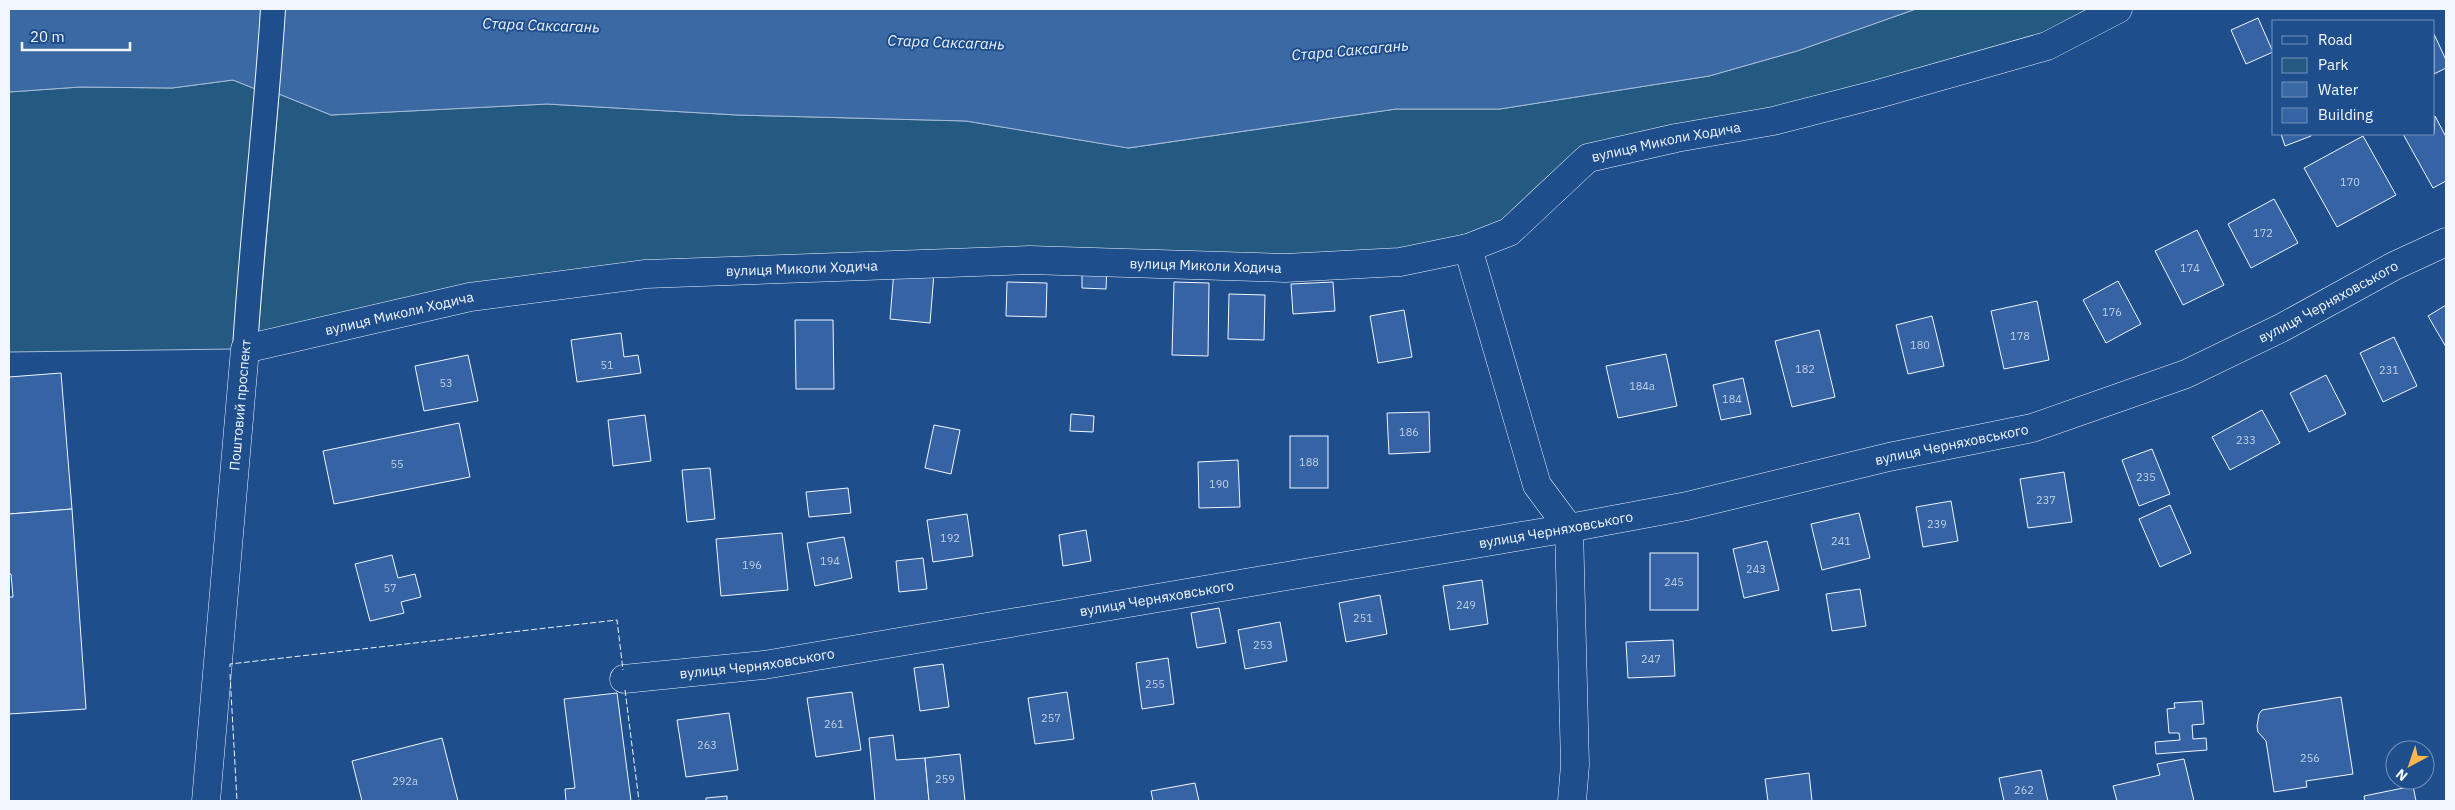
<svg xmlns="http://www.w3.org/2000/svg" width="2455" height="810" font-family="'IBM Plex Sans',sans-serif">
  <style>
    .green { fill: #245a82; stroke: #a8bbd7 }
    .water { fill: #3b69a3; stroke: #a8bbd7 }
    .building { fill: #3563a3; stroke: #f2f6ff }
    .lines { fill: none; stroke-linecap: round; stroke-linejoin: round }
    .pedestrian-casing { stroke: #f2f6ff; stroke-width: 26 }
    .minor-casing { stroke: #f2f6ff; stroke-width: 29 }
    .pedestrian { stroke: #1f4e8c; stroke-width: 24 }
    .minor { stroke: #1f4e8c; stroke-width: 28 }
    .fence { stroke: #f2f6ff; stroke-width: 1; stroke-dasharray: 6 2.5; stroke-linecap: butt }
    .labels { text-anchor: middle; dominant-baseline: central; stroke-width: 4; stroke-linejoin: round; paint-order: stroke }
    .number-label { font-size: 11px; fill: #c3d1e8 }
    .street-label { font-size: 14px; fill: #f2f6ff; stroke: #1f4e8c }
    .water-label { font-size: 15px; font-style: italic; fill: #f2f6ff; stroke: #1f4e8c }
  </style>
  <rect width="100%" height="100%" fill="#1f4e8c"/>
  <g class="green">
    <path d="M1916 9H2118L2047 46 1588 158 1509 231 1400 262 646 274 257 346 279 94 331 115 547 104 737 115 966 121 1129 148 1396 109H1500L1709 76 1797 51Z"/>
    <path d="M233 80 258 90 233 349 9 352V92L80 87 172 88Z"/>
  </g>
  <path class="water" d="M9 9H1916L1797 51 1709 76 1500 109H1396L1128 148 966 121 737 115 547 104 331 115 279 94 258 90 233 80 172 88 80 87 9 92Z"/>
  <g class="building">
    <path d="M2258 18 2273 52 2246 64 2231 30Z"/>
    <path d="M2434 34 2446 60V68L2434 74Z"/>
    <path d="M2435 116 2446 137V181L2433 188 2403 134H2434Z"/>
    <path d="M2281 134H2310L2311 136 2285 146Z"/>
    <path d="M2363 136 2396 195 2337 227 2304 168Z"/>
    <path d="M2274 199 2298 243 2251 268 2228 224Z"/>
    <path d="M2197 230 2224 285 2183 305 2155 251Z"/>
    <path d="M1082 266H1107L1106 289 1082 288Z"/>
    <path d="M894 270 934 273 930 323 890 319Z"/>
    <path d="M2118 281 2141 324 2106 343 2083 300Z"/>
    <path d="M1007 282 1047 283 1046 317 1006 316Z"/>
    <path d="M1174 282 1209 283 1208 356 1172 355Z"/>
    <path d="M1333 282 1335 311 1293 314 1291 284Z"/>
    <path d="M1229 294 1265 295 1264 340 1228 339Z"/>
    <path d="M2037 301 2049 360 2004 369 1991 311Z"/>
    <path d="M2446 305V347L2428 316Z"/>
    <path d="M1404 310 1412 357 1378 363 1370 316Z"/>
    <path d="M1932 316 1944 366 1908 374 1896 325Z"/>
    <path d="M795 320H833L834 389H796Z"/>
    <path d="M1819 330 1835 397 1792 407 1775 341Z"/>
    <path d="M621 333 624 357 638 355 641 373 577 382 571 340Z"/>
    <path d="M2394 337 2417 386 2383 402 2360 353Z"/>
    <path d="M1666 354 1677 406 1618 418 1606 366Z"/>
    <path d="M468 355 478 401 424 411 415 366Z"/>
    <path d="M61 373 72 509 9 514V377Z"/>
    <path d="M2326 375 2346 414 2309 432 2290 393Z"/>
    <path d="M1743 378 1751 414 1721 420 1713 385Z"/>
    <path d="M2262 410 2280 443 2230 470 2212 437Z"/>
    <path d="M1429 412 1430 452 1389 454 1387 413Z"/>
    <path d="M1071 414 1094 416 1093 432 1070 431Z"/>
    <path d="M645 415 651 461 613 466 608 420Z"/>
    <path d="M459 423 470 477 334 504 323 451Z"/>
    <path d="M934 425 960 430 951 474 925 468Z"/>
    <rect x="1290" y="436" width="38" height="52"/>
    <path d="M2152 449 2170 494 2139 506 2122 460Z"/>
    <path d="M1238 460 1240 507 1199 508 1198 462Z"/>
    <path d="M710 468 715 519 687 522 682 470Z"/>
    <path d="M2064 472 2072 522 2028 528 2020 479Z"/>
    <path d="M848 488 851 513 809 517 806 492Z"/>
    <path d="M1951 501 1958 541 1923 547 1916 507Z"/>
    <path d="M2170 505 2191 553 2160 567 2139 519Z"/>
    <path d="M72 509 86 709 9 714V597H13L11 574H9V514Z"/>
    <path d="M1859 513 1870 558 1822 570 1811 524Z"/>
    <path d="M967 514 973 556 933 562 927 520Z"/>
    <path d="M1086 530 1091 561 1063 566 1059 535Z"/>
    <path d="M782 533 788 590 721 596 716 539Z"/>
    <path d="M844 537 852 578 815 586 807 543Z"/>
    <path d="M1767 541 1779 590 1744 598 1733 549Z"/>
    <rect x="1650" y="553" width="48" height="57"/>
    <path d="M392 555 398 578 415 574 421 597 401 602 404 613 370 621 355 564Z"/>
    <path d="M923 558 927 589 899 592 896 561Z"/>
    <path d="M1482 580 1488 624 1450 630 1443 586Z"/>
    <path d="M1860 589 1866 626 1832 631 1826 594Z"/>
    <path d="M1380 595 1387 634 1346 642 1339 603Z"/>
    <path d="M1219 608 1226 643 1197 648 1191 613Z"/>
    <path d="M1280 622 1287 661 1245 669 1238 630Z"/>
    <path d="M1673 640 1675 676 1628 678 1626 642Z"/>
    <path d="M1168 658 1174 704 1142 709 1136 663Z"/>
    <path d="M943 664 949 707 920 711 914 668Z"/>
    <path d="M852 692 861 750 816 757 807 698Z"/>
    <path d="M1067 692 1074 739 1035 744 1028 698Z"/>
    <path d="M617 693 631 801H566L565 789 575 788 564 699Z"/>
    <path d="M2341 697 2353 774 2306 781 2307 787 2274 792 2266 741 2258 732 2257 726 2259 714 2262 710Z"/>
    <path d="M2202 701 2204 724 2192 725 2193 739 2206 738 2207 750 2156 754 2155 742 2180 740 2179 733H2169L2167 709 2175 708 2174 703Z"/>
    <path d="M729 713 738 770 686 777 677 720Z"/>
    <path d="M893 735 896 760 925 758 929 801H875L869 738Z"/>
    <path d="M442 738 458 801H362L352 761Z"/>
    <path d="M960 754 965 801H929L925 758Z"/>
    <path d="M2184 759 2194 801H2117L2113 786 2160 775 2157 764Z"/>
    <path d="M2041 770 2048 801H2004L1999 778Z"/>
    <path d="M1809 773 1812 801H1768L1765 779Z"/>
    <path d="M1195 783 1199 801H1153L1151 791Z"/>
    <path d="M2413 786 2416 801H2365L2364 796Z"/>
    <path d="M727 796V801H706V798Z"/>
  </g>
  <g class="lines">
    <g class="pedestrian-casing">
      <path id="pedestrian" d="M245 349C252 235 266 122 273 9"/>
    </g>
    <g class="minor-casing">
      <g id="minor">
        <path d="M1468 248 1537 485 1569 528 1575 765 1572 801"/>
        <path id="s1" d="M624 679 764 665 1569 528 1687 506 1889 457 2032 428 2186 374 2283 327 2394 266 2446 242"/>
        <path id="s2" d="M206 801 245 349 470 297 646 274 1029 260 1285 268 1400 262 1468 248 1509 232 1588 158 1676 138 1773 121 1878 94 2047 46 2118 9"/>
      </g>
    </g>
    <use href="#pedestrian" class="pedestrian"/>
    <use href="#minor" class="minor"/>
    <g class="fence">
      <path d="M230 667V664L617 620 623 670"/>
      <path d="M230 674 237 801"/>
      <path d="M625 690 639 801"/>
    </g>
  </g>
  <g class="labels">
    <g class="number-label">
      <text x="2350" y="182">170</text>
      <text x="2263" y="233">172</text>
      <text x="2190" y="268">174</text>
      <text x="2112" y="312">176</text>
      <text x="2020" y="336">178</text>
      <text x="1920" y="345">180</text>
      <text x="607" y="365">51</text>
      <text x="1805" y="369">182</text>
      <text x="2389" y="370">231</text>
      <text x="446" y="383">53</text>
      <text x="1642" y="386">184а</text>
      <text x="1732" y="399">184</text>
      <text x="1409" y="432">186</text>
      <text x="2246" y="440">233</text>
      <text x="1309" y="462">188</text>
      <text x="397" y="464">55</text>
      <text x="2146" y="477">235</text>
      <text x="1219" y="484">190</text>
      <text x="2046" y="500">237</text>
      <text x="1937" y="524">239</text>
      <text x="950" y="538">192</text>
      <text x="1841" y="541">241</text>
      <text x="830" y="561">194</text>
      <text x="752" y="565">196</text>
      <text x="1756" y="569">243</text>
      <text x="1674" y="582">245</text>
      <text x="390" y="588">57</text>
      <text x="1466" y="605">249</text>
      <text x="1363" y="618">251</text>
      <text x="1263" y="645">253</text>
      <text x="1651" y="659">247</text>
      <text x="1155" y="684">255</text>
      <text x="1051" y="718">257</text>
      <text x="834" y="724">261</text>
      <text x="707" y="745">263</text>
      <text x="2310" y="758">256</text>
      <text x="945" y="779">259</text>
      <text x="405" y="781">292а</text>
      <text x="2024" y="790">262</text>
    </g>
    <g class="street-label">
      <text stroke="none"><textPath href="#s2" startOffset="1918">вулиця Миколи Ходича</textPath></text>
      <text stroke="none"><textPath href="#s2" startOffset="1422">вулиця Миколи Ходича</textPath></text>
      <text stroke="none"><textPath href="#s2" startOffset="1018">вулиця Миколи Ходича</textPath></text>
      <text stroke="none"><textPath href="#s1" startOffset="1754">вулиця Черняховського</textPath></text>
      <text stroke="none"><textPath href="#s2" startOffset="612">вулиця Миколи Ходича</textPath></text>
      <text transform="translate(240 405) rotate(-85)">Поштовий проспект</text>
      <text stroke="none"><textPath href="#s1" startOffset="1349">вулиця Черняховського</textPath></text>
      <text stroke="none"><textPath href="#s1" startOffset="944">вулиця Черняховського</textPath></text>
      <text stroke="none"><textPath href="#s1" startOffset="539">вулиця Черняховського</textPath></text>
      <text stroke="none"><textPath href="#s1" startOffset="134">вулиця Черняховського</textPath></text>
    </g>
    <g class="water-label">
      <text transform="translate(541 25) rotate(2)">Стара Саксагань</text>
      <text transform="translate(946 42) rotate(2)">Стара Саксагань</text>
      <text transform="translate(1350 50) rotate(-5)">Стара Саксагань</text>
    </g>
  </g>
  <rect width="2455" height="810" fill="none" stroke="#f2f6ff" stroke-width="20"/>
  <rect x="2272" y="20" width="162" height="115" fill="#1f4e8c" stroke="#7391ba"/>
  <rect x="2282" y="36" width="25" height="8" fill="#1f4e8c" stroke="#7391ba"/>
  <text x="2318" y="45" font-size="15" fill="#f2f6ff">Road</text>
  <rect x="2282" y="58" width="25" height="15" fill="#245a82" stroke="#7391ba"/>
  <text x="2318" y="70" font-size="15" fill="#f2f6ff">Park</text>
  <rect x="2282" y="82" width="25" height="15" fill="#3b69a3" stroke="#7391ba"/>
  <text x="2318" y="95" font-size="15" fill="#f2f6ff">Water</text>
  <rect x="2282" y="108" width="25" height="15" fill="#3563a3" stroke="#7391ba"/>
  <text x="2318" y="120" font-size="15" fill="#f2f6ff">Building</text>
  <g transform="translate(2410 765) rotate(220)"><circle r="24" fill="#1f4e8c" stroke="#7391ba"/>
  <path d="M0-4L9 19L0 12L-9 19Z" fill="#ffb74d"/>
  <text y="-8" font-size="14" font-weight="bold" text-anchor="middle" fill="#f2f6ff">N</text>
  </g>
  <path d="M22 42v8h108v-8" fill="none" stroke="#f2f6ff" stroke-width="2.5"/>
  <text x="30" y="42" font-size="15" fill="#f2f6ff" stroke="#1f4e8c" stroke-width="4" paint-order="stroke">20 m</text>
</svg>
